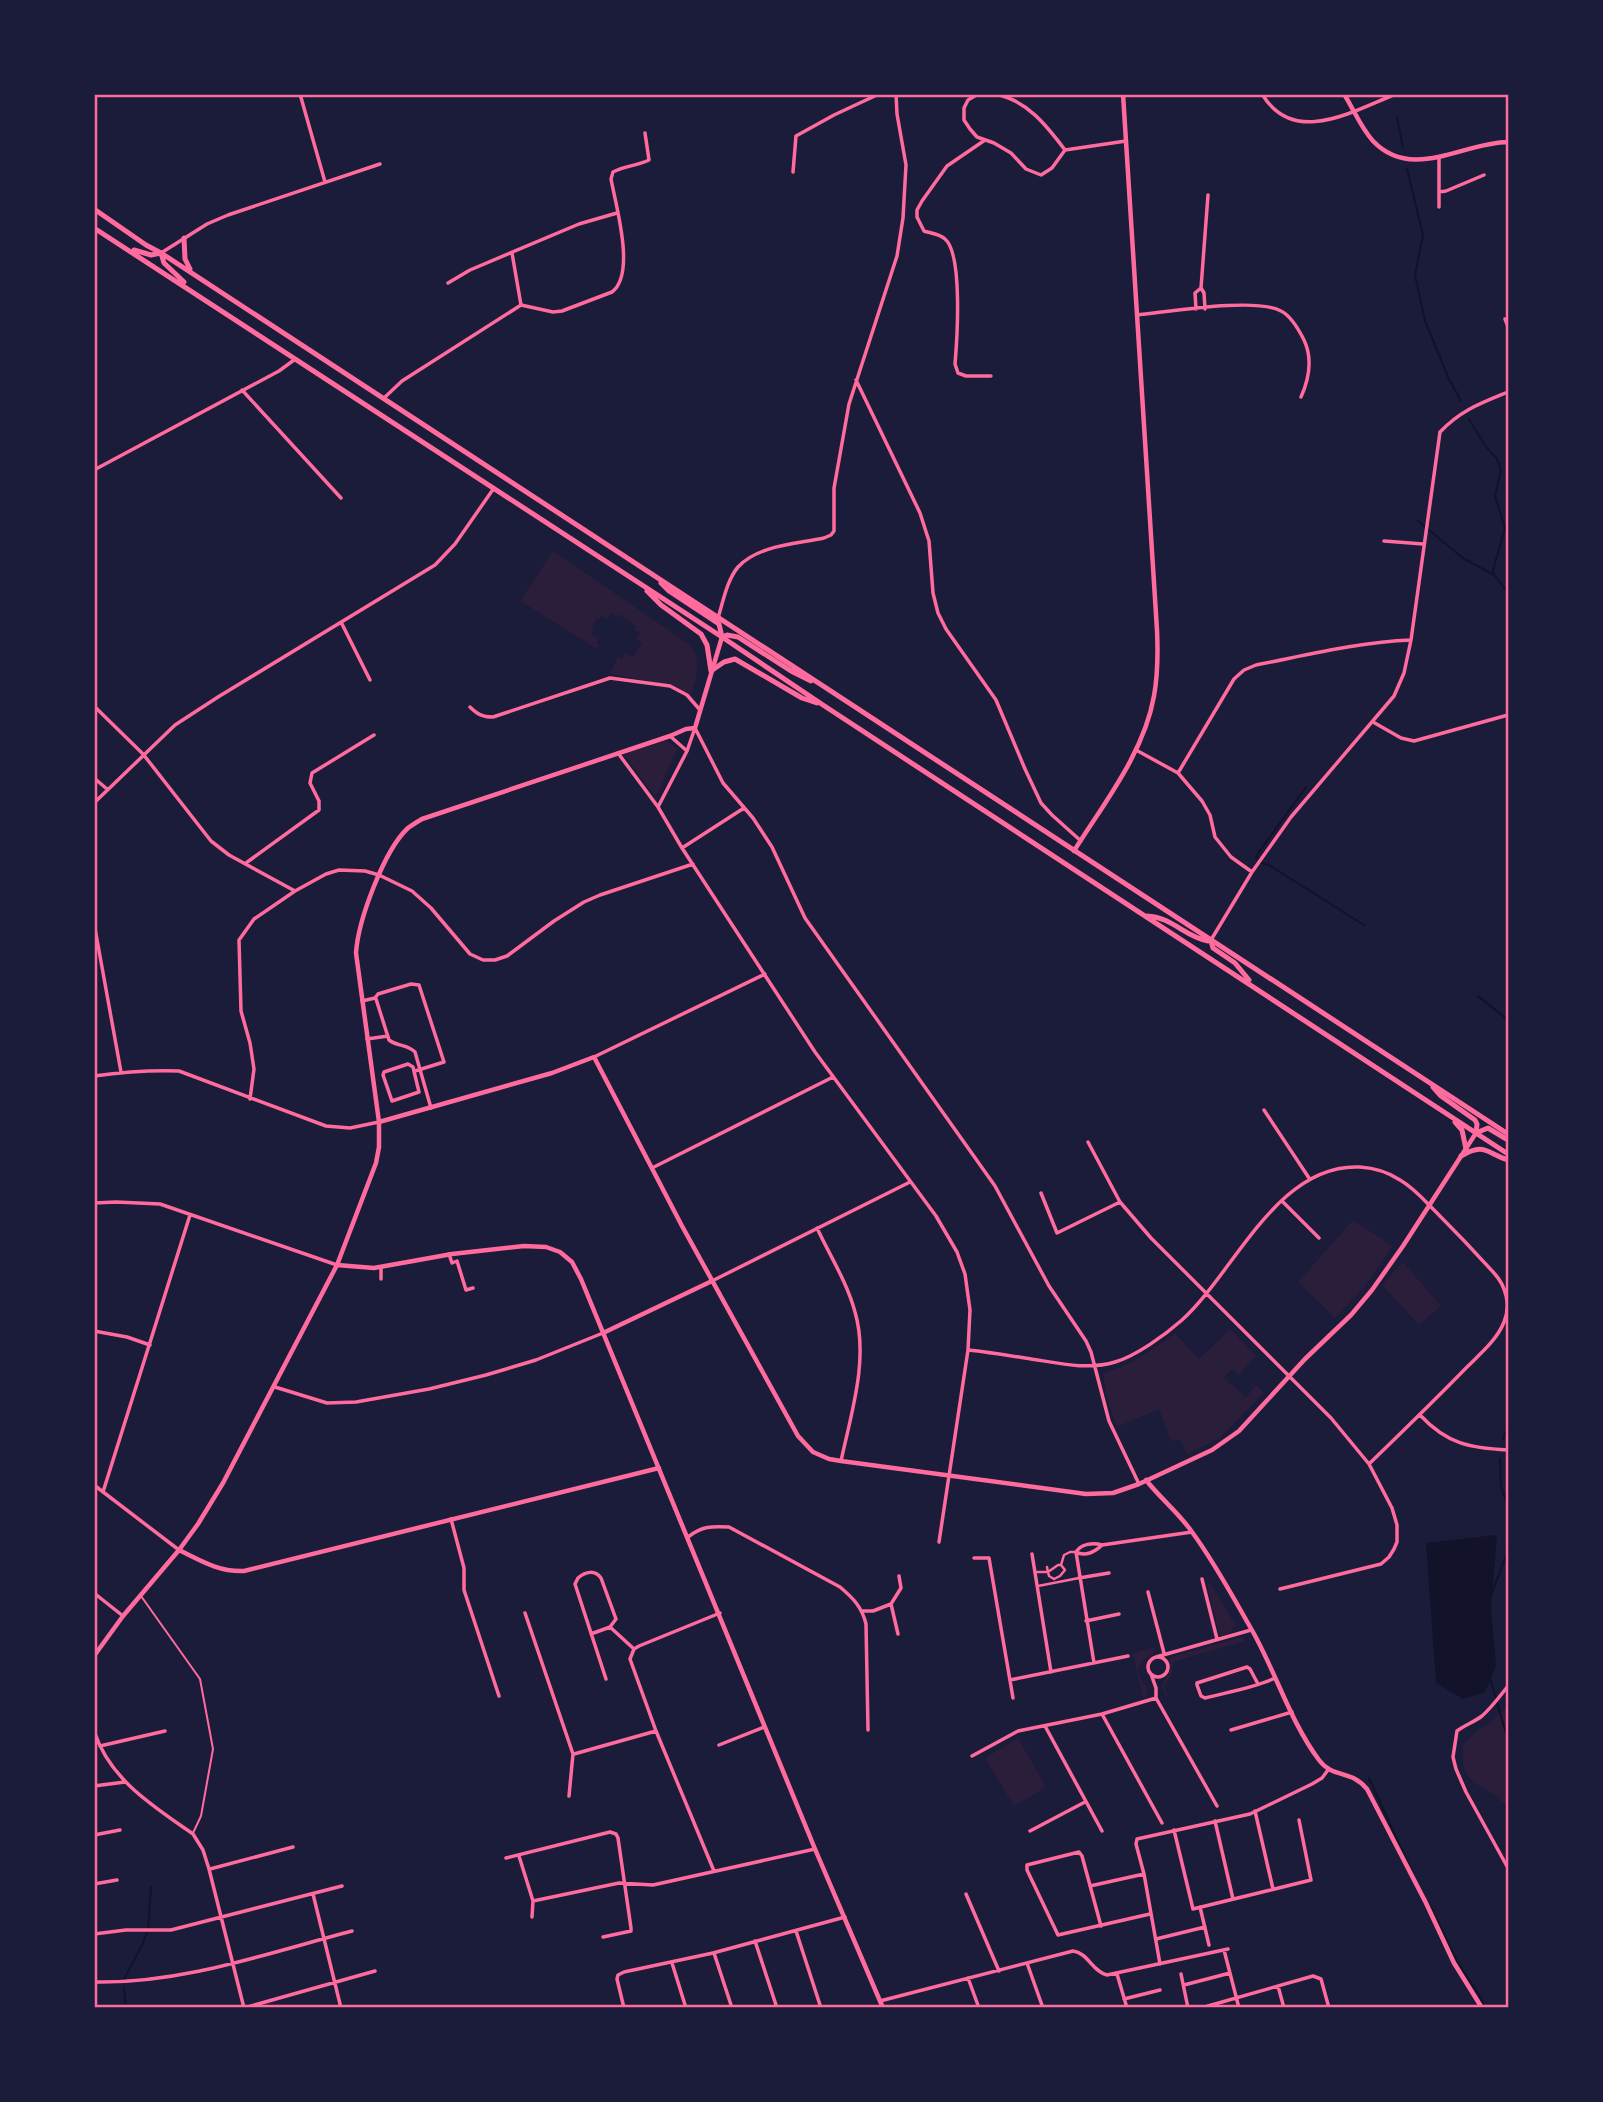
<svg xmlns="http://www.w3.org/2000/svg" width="1603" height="2102" font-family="Helvetica,sans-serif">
<rect width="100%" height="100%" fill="#1b1b3a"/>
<path fill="#2a1e3b" d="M 553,551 L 689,644 C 704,661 696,677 691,696 L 674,686 L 610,674 L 618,657 L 622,659 L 626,653 L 633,657 L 642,643 L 636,639 L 640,633 L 634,629 L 636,626 L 618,614 L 616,617 L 611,613 L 607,619 L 602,616 L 599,620 L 597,619 L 591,628 L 594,630 L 591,634 L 599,638 L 596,643 L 600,645 L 597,649 L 520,601 Z
M 665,740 L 677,748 L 658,793 L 654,795 L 625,756 L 627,750 Z
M 1353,1220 L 1393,1246 L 1365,1286 L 1335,1318 L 1298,1282 Z
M 1403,1262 L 1441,1306 L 1419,1325 L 1382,1285 Z
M 1230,1329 L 1256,1356 L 1239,1375 L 1232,1369 L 1224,1378 L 1246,1397 L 1256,1385 L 1264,1393 L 1220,1438 L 1187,1454 L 1180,1440 L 1171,1441 L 1159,1409 L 1117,1427 L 1108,1402 L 1103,1373 C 1130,1366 1152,1350 1175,1333 L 1199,1359 Z
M 1210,1582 L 1236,1626 L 1232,1627 L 1233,1632 L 1220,1636 L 1207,1584 Z
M 1242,1637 L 1245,1641 L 1173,1662 L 1172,1674 L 1164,1686 L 1168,1696 L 1166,1696 L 1162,1685 L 1171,1670 L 1169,1661 L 1171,1657 Z
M 1154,1647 L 1155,1652 C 1135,1666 1134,1669 1148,1690 L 1147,1697 L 1143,1698 L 1133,1653 Z
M 1508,1706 L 1508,1809 C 1498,1790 1467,1787 1464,1767 C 1462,1759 1463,1751 1463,1744 L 1478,1729 L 1487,1726 Z
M 1018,1738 L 1046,1787 L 1014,1806 L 985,1758 Z"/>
<path fill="#12122b" d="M 1497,1535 L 1491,1608 L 1496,1666 L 1485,1692 L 1463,1699 L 1436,1683 L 1426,1543 Z"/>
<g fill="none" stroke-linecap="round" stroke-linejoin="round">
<path stroke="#12122b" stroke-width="2" d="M 1397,117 L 1403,148
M 1407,169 L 1423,235 L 1415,275 L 1425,321 L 1449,379 L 1461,401
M 1469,419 L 1486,447 L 1497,459 L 1501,470 L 1495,496 L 1505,528 L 1493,570 L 1494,575
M 1418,521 L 1463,558 L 1494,575 L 1508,593
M 1306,787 L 1256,856 L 1260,862 L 1269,865 L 1364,925
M 1478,996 L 1508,1020
M 1503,1439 L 1508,1427
M 1500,1458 L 1501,1487 L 1507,1504 L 1508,1522
M 1492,1593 L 1506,1555 L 1508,1541
M 1490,1678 L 1504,1727 L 1508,1736
M 1369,1778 L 1414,1876
M 1428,1902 C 1439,1921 1446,1940 1456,1959 C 1465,1976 1478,1989 1485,2008
M 123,1981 L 142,1945 L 148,1930 L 151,1887
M 124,1988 L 126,2008"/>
<path stroke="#ff6b9d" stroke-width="2" d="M 141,1596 L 200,1679 L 213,1749 L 201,1816 L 193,1833"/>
<path stroke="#ff6b9d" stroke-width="2.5" d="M 1047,1567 L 1048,1572 L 1058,1565 L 1061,1565
M 1035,1572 L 1048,1572 L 1049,1576 L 1054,1579
M 1054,1579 L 1060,1576 L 1065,1570 L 1061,1565 L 1064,1555 L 1070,1552 L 1076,1552
M 1038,1586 L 1079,1578"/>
<path stroke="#ff6b9d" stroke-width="3.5" d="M 300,94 L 325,182
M 978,94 L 968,100 L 964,108 L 964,120 L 970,129 L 977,137 L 994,143 L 1011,153 L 1026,169 L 1041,175 L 1052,168 L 1065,150 L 1126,141
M 994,94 C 1026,99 1047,126 1065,150
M 1262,94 C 1294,147 1353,111 1396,94
M 985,140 L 947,166 L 922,201 L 917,210 L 917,217 L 924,231 C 930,233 940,234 945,239 C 963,254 957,341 955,364 L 958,373 L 966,376 L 991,376
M 1439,157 L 1439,207
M 793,172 L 796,136 L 834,115 L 879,94
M 1439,192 L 1446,191 L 1484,175
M 161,253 L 207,224 L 228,215 L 380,164
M 512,253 L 521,305
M 448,283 L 470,270 L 579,224 L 617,213
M 1196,309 L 1195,293 L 1201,288
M 1205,309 L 1204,293 L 1201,288 L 1208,195
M 1137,315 C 1168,312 1256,297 1281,311 C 1291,316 1299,330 1304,340 C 1313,359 1309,379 1301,397
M 1505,319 L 1508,327
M 856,380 L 920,513 L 929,541 L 933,593 L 938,613 L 946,629 L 996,700 L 1025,769 L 1041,803 L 1052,815 L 1081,841
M 242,390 L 341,498
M 384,398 L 402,381 L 521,305 L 553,312 L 562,311 L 612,292 C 636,274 616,206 611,179 L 613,172 C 624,166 637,166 649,160 L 645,133
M 94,470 L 279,371 L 294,360
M 1384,541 L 1423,544
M 718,618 C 723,602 727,580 738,567 C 758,545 797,544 824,538 L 831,535 L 834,531 L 834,488 L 849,404 L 897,256 L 903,218 L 906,165 L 897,114 L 896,94
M 341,622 L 370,680
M 94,706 L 143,754 L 211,841 L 229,855 L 295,891
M 470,707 C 477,714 482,717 493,717 L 610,678 L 670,686 L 687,695 L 700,710
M 1373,722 L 1401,738 L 1414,741 L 1508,715
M 695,728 L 723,783 L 753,818 L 772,847 L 805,918 L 995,1186 L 1049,1286 L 1086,1341 L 1091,1352 L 1109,1421 L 1139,1484
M 670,736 L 687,751
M 1136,750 L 1178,773 L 1202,801 L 1210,815 L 1215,837 L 1231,857 L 1252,872
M 618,753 L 658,807 L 682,848 L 815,1052 L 936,1216 L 957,1252 L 965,1274 L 970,1310 L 968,1350 L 939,1542
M 1178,773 L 1234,679 L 1244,670 L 1256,665 C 1307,655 1359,642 1411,640
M 94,778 L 107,789
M 94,803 L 175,725 L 218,697 L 435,565 L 455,544 L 494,488
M 658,807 L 687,751 L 695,728
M 682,848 L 744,808
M 246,863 L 319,810 L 319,801 L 310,783 L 312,773 L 374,735
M 94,923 L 121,1072
M 1211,940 L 1252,872 L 1291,817 L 1394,696 L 1404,673 L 1411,640 L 1440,432 C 1461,410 1481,403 1508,392
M 376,999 L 389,1040 C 398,1047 407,1044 415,1052 L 431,1108
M 362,1001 L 375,998 L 378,994 L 411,984 L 419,985 L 444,1062 L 415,1071
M 367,1039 L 388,1036
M 594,1057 L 765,974
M 408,1064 L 413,1067 L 419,1092 L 392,1101 L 383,1075 L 384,1072 Z
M 94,1076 C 123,1072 150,1070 179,1071 L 326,1126 L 350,1128 L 379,1122
M 250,1099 L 254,1069 L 250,1043 L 241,1011 L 239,940 L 254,919 L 295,891 L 326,874 L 339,870 L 365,871 L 379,875 L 412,891 L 431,908 L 470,954 L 483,960 L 495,960 L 507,956 L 554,921 L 584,902 L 600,895 L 693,864
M 1264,1110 L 1309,1178
M 1088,1142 L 1120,1202 L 1151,1238 L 1331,1418 L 1369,1464 L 1392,1508 L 1397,1525 L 1397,1542 L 1394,1549 L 1389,1557 L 1381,1564 L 1280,1589
M 652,1168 L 833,1077
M 1041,1193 L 1057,1233 L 1120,1202
M 1283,1202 L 1319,1238
M 94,1203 L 116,1202 L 160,1204 L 337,1265
M 817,1228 C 830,1256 847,1282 855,1312 C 869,1359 851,1414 841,1461
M 449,1254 L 452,1263 L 457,1261 L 466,1290 L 473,1288
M 381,1279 L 381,1267
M 712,1281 L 910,1182
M 94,1331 L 127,1337 L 150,1345
M 968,1350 C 987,1352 1006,1355 1025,1358 C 1054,1362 1086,1371 1115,1362 C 1136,1356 1165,1335 1182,1320 C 1235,1272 1277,1163 1360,1167 C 1375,1168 1388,1172 1400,1180 C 1414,1188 1424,1200 1436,1212 C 1456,1232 1475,1252 1494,1273 C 1506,1286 1511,1305 1504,1322 C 1497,1340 1480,1354 1467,1367 C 1435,1400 1402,1432 1369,1464
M 275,1387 L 327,1403 L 356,1402 L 429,1389 L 486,1375 L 536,1360 L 603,1333
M 1420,1415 C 1447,1444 1470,1448 1508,1450
M 94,1485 L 179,1550
M 103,1492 L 190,1215
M 451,1519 L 464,1568 L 464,1590 L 499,1696
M 688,1537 C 702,1526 712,1526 729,1527 L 840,1587 C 853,1598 862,1607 866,1624 L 868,1730
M 1076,1552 C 1081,1544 1093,1542 1102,1545 L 1192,1532
M 1076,1552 L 1094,1663
M 1076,1552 C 1085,1557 1095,1552 1102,1545
M 1032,1554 L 1051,1672
M 974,1558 L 989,1558 L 1013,1698
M 1079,1578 L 1109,1573
M 1202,1579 L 1217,1639
M 1148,1592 L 1164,1653
M 94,1593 L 123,1616
M 863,1611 L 873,1611 L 891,1604
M 525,1613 L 573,1754 L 569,1796
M 1086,1621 L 1119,1614
M 610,1627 L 634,1649
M 591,1634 L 610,1627 L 616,1619 L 601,1578 C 595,1570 586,1571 578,1578 L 575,1584 L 606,1679
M 898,1634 L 891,1604 L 901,1588 L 899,1576
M1148 1667a10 10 0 1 1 20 0a10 10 0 1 1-20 0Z
M 1156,1657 L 1251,1630
M 1151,1674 L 1156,1688 L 1156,1698 L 1217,1806
M 1010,1680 L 1128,1656
M 1258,1684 L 1250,1669 L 1247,1667 L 1197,1683 L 1197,1685 L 1201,1696 L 1205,1698 C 1228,1692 1254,1688 1275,1678
M 1508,1686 C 1500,1696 1492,1707 1482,1716 C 1474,1722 1465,1725 1457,1731 L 1453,1757 L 1456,1769 L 1466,1792 L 1508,1868
M 1102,1714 L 1162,1823
M 1045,1726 L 1102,1831
M 1231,1730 L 1292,1712
M 94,1731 C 110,1780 153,1806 193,1834 L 203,1850 L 209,1869 L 244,2008 L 375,1971
M 719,1745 L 764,1727
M 100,1746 L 165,1731
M 574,1754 L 656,1731
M 972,1756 L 1018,1731 L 1102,1714 L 1156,1698
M 94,1786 L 125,1782
M 1255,1811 L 1273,1889
M 1215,1821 L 1233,1899
M 1174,1830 L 1193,1909 L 1311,1880 L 1299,1820
M 1030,1831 L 1085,1802
M 94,1835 L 120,1830
M 519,1856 L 533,1901 L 532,1917
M 506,1858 L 610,1832 L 616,1834 L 618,1838 L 631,1928 L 631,1931 L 603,1937
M 210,1869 L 293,1847
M 714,1871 L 656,1731 L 630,1659 L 634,1649 L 639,1646 L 720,1613
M 94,1884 L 117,1880
M 1090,1886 L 1144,1874
M 313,1894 L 341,2008
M 966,1894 L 999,1971
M 533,1901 L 619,1883 L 653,1885 L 815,1849
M 1200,1907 L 1209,1945
M 1101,1926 L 1082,1856 L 1079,1852 L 1027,1865 L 1027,1870 L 1058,1935 L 1150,1914
M 796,1931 L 821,2008
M 94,1934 L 126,1930 L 171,1930 L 342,1886
M 1156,1939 L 1205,1927
M 755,1941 L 777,2008
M 1224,1950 L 1239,2008
M 714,1953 L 732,2008
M 672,1963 L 686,2008
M 1027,1963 L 1043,2008
M 1160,1964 L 1144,1874 L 1136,1844 L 1137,1839 L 1250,1814 L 1312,1784 L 1322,1778 L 1328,1770
M 1117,1974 L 1127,2008
M 1181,1974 L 1188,2008
M 968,1978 L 979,2008
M 94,1982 C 182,1984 268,1953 352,1931
M 1184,1985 L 1230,1973
M 1278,1986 L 1284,2008
M 1124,1999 L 1160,1990
M 880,2001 L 1073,1951 C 1088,1953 1092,1971 1107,1975 L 1228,1949
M 624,2008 L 617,1979 L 618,1975 L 624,1972 L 713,1953 L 845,1917
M 1201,2008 L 1313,1976 L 1321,1979 L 1329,2008"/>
<path stroke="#ff6b9d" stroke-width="4.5" d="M 1344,94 C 1354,110 1361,128 1373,141 C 1412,182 1464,142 1508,142
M 1074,851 C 1104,803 1144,753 1154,696 C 1158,674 1158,652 1157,630 L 1123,94
M 379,1122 L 552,1073 L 594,1057 L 682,1226 L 798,1436 L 813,1452 L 829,1459 L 841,1461 L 1086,1494 L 1113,1493 L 1139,1484 L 1212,1450 L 1239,1431 L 1305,1359 L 1351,1315 L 1372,1290 L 1403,1246 L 1476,1133
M 337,1265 L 374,1268 L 452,1254 L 524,1246 L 546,1247 L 560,1252 L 572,1262 L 581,1279 L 815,1849 L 883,2008
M 603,1333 L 712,1281
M 1146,1480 C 1160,1498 1179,1513 1192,1532 C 1215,1563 1234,1599 1253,1632 C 1276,1673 1291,1723 1319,1760 C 1333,1779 1351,1769 1367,1789 L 1426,1903 L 1454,1963 L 1482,2008
M 179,1550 C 201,1561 219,1572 244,1571 L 659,1468
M 94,1656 L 123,1616 L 179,1550 L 198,1524 L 223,1483 L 337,1265 L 376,1163 L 379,1147 L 379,1122 L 356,953 C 358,921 384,850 408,828 C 412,825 417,822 422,819 L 670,736 L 686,729 L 695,728 L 722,637"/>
<path stroke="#ff6b9d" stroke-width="5" d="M 94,209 L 146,245 L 161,253 L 1508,1134
M 94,228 L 722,637 L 823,705 L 1508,1154
M 184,238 L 185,259 L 190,269
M 134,250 L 151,255 L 161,253
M 161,253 L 164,263 L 184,282
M 661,583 L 669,591 L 719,624 L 722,637
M 647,591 L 661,605 L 701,634 L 707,645 L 711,671 L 724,662 L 735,659 L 802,698 L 817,703
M 722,637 L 727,635 L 738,637 L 791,671 L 811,681
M 1147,916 C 1172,917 1185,937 1208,941
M 1211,941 L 1213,948 L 1235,963 L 1249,980
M 1433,1087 L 1441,1096 L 1475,1120 L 1477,1124 L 1476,1133
M 1455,1122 L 1462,1130 L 1466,1149
M 1476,1133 L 1488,1128 L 1508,1140
M 1461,1156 C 1485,1142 1486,1153 1508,1160"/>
</g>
<rect width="1603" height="2102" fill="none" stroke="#1b1b3a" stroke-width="192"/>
<rect x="96" y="96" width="1411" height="1910" fill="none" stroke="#ff6b9d" stroke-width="2.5"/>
</svg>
